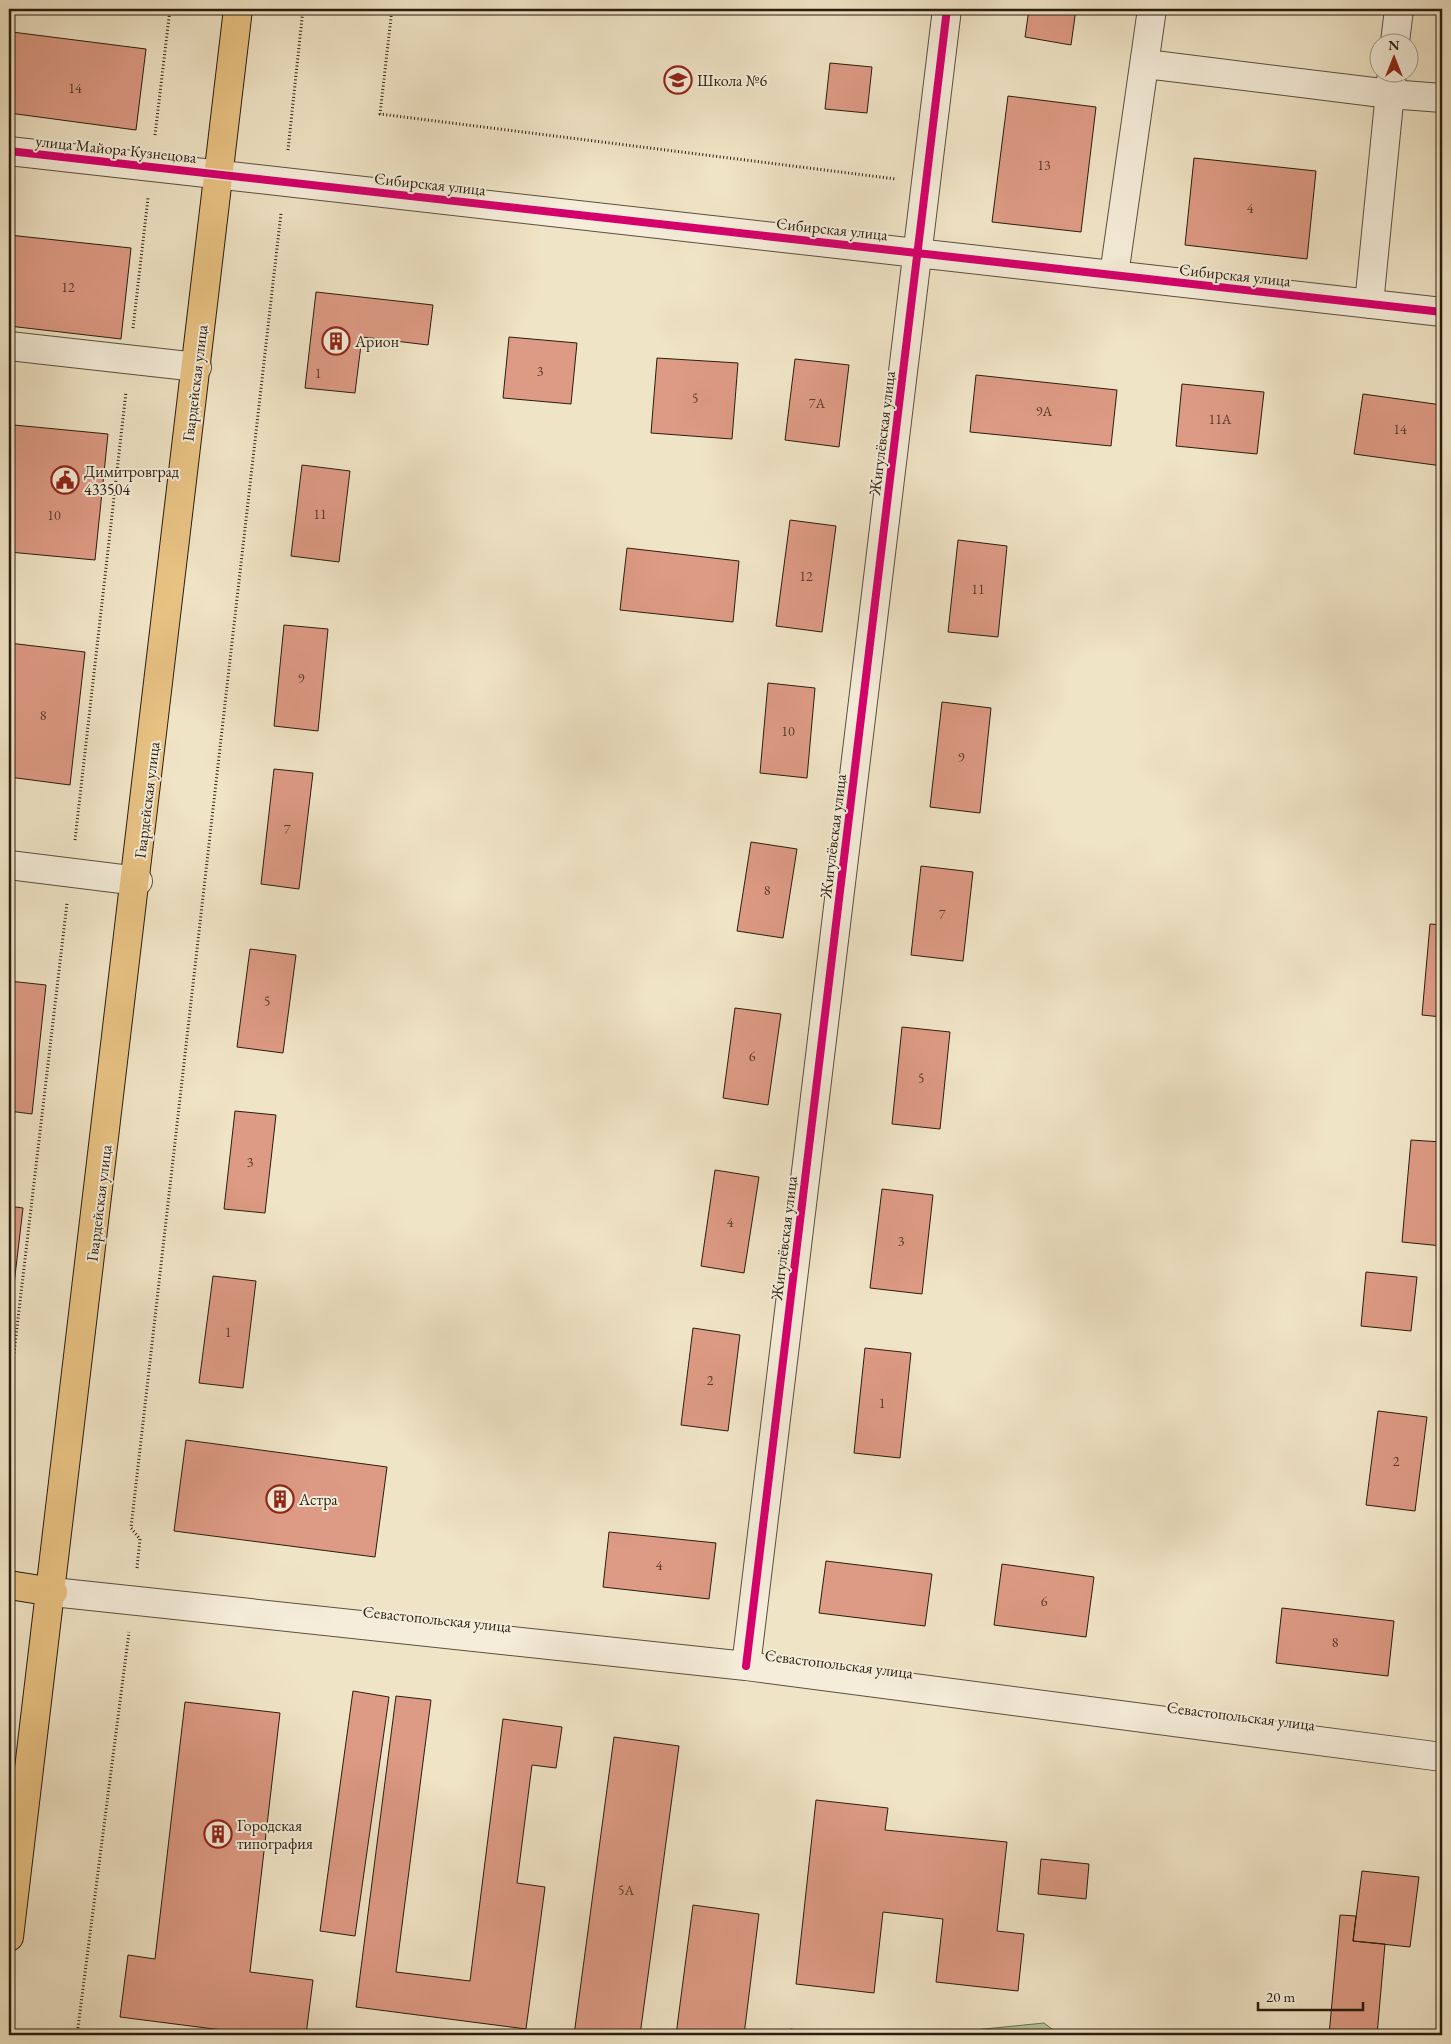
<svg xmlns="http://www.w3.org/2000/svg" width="1451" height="2044" font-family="'EB Garamond',serif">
<rect width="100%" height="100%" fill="#f0e4c6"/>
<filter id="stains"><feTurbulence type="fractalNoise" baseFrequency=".004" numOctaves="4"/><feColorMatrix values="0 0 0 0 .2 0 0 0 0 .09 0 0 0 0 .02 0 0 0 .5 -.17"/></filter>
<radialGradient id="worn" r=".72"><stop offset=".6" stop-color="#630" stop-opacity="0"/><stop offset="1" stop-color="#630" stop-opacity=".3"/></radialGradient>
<path fill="#b4c599" stroke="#6e7154" d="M 1044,2023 L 1060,2035 L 924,2035 Z"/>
<path fill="#dd9a84" stroke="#291d0f" d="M 1029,9 L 1076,9 L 1071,45 L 1025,37 Z
M 12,32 L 146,49 L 136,130 L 9,113 L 9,62 Z
M 830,63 L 872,67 L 867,113 L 825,109 Z
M 1008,96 L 1096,107 L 1081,232 L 992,222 Z
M 1194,158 L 1316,171 L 1307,259 L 1185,245 Z
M 9,235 L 131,248 L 121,339 L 9,326 Z
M 316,292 L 433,305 L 428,345 L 362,337 L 355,393 L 305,388 Z
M 509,337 L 577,343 L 571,404 L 503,398 Z
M 657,358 L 738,363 L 732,439 L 651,433 Z
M 795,359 L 849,365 L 839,447 L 785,440 Z
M 976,375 L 1117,390 L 1111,446 L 970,432 Z
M 1182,384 L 1264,392 L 1257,454 L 1176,446 Z
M 1363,394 L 1442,405 L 1442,466 L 1354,454 Z
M 14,425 L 108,434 L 95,560 L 9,552 L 9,478 Z
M 302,465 L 350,471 L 339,562 L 291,556 Z
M 790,520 L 836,526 L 822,632 L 776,626 Z
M 958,540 L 1007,546 L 998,637 L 948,632 Z
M 627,548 L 739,561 L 733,622 L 620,610 Z
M 284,625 L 328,629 L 318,731 L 274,726 Z
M 9,643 L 85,652 L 70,785 L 9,777 Z
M 768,683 L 815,688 L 807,778 L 760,773 Z
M 942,702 L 991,708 L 980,813 L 930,807 Z
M 274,769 L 313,773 L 299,889 L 261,884 Z
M 751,842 L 797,849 L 783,938 L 737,931 Z
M 921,866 L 973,872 L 963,961 L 911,955 Z
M 1430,924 L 1442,925 L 1442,1017 L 1422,1015 Z
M 250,949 L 296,955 L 283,1053 L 237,1047 Z
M 9,981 L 46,985 L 32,1114 L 9,1111 Z
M 735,1008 L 781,1014 L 768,1105 L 723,1098 Z
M 902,1027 L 950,1032 L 940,1129 L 892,1124 Z
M 235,1111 L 276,1115 L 265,1213 L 224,1209 Z
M 1411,1140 L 1442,1142 L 1442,1246 L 1402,1242 Z
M 715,1170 L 759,1177 L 744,1273 L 701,1266 Z
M 882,1189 L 933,1195 L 922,1294 L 870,1288 Z
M 9,1206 L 23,1208 L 9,1327 Z
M 1366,1272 L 1417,1277 L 1411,1331 L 1361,1326 Z
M 213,1276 L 256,1281 L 243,1388 L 199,1383 Z
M 693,1328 L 740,1335 L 728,1431 L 681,1425 Z
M 865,1348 L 911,1353 L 900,1458 L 854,1453 Z
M 1378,1411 L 1427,1417 L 1415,1511 L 1366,1505 Z
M 186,1440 L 387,1467 L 375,1557 L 174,1531 Z
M 609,1532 L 716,1543 L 709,1599 L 603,1587 Z
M 826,1561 L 932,1574 L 925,1626 L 819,1613 Z
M 1002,1564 L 1094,1577 L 1086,1637 L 994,1625 Z
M 1282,1608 L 1394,1621 L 1388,1676 L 1276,1663 Z
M 353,1691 L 389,1697 L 355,1936 L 320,1931 Z
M 396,1696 L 431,1700 L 396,1972 L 470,1981 L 503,1719 L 562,1727 L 556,1768 L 532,1765 L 517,1883 L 545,1887 L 526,2029 L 356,2007 Z
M 185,1702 L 280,1713 L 250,1972 L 313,1980 L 306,2035 L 261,2035 L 120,2017 L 128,1955 L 155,1959 Z
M 614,1737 L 679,1746 L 640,2035 L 574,2035 Z
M 816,1800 L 888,1808 L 885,1830 L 1007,1842 L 997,1931 L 1024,1934 L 1018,1991 L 936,1982 L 943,1919 L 883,1912 L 874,1993 L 796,1984 Z
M 1041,1859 L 1089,1864 L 1086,1899 L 1038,1894 Z
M 1362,1871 L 1419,1877 L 1410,1947 L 1353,1941 Z
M 693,1905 L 759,1914 L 744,2035 L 676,2035 Z
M 1340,1915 L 1356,1916 L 1353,1941 L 1385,1944 L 1377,2035 L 1329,2035 Z
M 790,2029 L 813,2032 L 812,2035 L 789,2035 Z"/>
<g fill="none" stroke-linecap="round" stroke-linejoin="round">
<g stroke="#5b4f3d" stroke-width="30">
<path id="minor" d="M 1395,42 L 1399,9
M 1146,64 L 1390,94 L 1442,98
M 9,151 L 1442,312
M 1114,275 L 1152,9
M 1369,304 L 1392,72
M 9,346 L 197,367
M 9,865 L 138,881
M 53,1592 L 746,1666 L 1442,1757
M 746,1666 L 947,9"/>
</g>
<g stroke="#291d0f" stroke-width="30">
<path id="major" d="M 9,1585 L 53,1592
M 9,1937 C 90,1295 164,652 238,9"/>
</g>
<path stroke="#291d0f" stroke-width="3" stroke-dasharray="1 2.5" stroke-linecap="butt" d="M 392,9 L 380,114 L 896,179
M 155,135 L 170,9
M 288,150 L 303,9
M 133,328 L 148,198
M 75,840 L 126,392
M 9,1395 L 67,903
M 137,1568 L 140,1539 L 131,1528 L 281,213
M 77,2035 L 129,1632"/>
<use href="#minor" stroke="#f5edda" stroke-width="28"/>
<use href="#major" stroke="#e8c283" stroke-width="28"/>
<g stroke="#f5edda" stroke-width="11">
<path id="cycleway" d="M 9,151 L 1442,312
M 746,1666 L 947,9"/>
</g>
<use href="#cycleway" stroke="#d6006c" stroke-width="8"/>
</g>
<defs>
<g id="school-ring" transform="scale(1.4375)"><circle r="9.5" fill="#f5edda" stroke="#8f2418" stroke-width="1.5"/><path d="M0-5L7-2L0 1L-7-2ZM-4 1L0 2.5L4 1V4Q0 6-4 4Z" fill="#8f2418"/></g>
<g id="building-ring" transform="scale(1.4375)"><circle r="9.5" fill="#f5edda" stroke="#8f2418" stroke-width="1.5"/><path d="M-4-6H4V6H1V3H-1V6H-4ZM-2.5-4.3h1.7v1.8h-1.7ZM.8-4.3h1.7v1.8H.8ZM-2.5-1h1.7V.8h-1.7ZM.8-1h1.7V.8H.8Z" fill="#8f2418"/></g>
<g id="civic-ring" transform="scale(1.4375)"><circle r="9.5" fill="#f5edda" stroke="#8f2418" stroke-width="1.5"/><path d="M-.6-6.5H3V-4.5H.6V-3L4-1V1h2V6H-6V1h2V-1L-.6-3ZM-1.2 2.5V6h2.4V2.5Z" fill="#8f2418"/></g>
</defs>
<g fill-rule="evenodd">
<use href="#school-ring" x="678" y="80"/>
<use href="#building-ring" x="336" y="341"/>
<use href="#civic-ring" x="65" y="480"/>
<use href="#building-ring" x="280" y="1499"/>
<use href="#building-ring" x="218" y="1834"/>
</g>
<g text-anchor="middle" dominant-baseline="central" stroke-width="4" stroke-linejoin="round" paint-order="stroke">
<g font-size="14" fill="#563c2c">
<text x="75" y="88">14</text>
<text x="1044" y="165">13</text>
<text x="1250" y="208">4</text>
<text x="68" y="287">12</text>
<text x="540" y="371">3</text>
<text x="318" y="373">1</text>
<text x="695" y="398">5</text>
<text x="817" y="403">7А</text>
<text x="1044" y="411">9А</text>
<text x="1220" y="419">11А</text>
<text x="1400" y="429">14</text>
<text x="320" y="514">11</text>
<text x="54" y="515">10</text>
<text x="806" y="576">12</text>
<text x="978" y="589">11</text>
<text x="301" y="678">9</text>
<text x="43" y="715">8</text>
<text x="788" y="731">10</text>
<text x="961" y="757">9</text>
<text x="287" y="829">7</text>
<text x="767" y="890">8</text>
<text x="942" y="914">7</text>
<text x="267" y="1001">5</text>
<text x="752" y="1056">6</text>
<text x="921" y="1078">5</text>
<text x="250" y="1162">3</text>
<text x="730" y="1222">4</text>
<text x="901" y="1241">3</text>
<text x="228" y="1332">1</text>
<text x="710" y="1380">2</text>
<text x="882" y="1403">1</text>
<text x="1396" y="1461">2</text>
<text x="659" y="1565">4</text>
<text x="1044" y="1601">6</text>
<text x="1335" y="1642">8</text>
<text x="626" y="1890">5А</text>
</g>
<g font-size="16" fill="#291d0f" stroke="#f5edda" text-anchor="start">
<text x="697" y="80">Школа №6</text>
<text x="355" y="341">Арион</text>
<text x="84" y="471">Димитровград<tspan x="84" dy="18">433504</tspan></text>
<text x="299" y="1499">Астра</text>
<text x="237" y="1825">Городская<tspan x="237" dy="18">типография</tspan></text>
</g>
<g font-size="16" fill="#291d0f" stroke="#f5edda">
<text transform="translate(116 149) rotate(6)">улица Майора Кузнецова</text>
<text transform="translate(430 184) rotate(6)">Сибирская улица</text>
<text transform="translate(832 229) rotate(6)">Сибирская улица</text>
<text transform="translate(1235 275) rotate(6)">Сибирская улица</text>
<text transform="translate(195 383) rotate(-83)">Гвардейская улица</text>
<text transform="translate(882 433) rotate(-83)">Жигулёвская улица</text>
<text transform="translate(147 800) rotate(-83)">Гвардейская улица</text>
<text transform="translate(833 836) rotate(-83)">Жигулёвская улица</text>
<text transform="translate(99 1203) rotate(-83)">Гвардейская улица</text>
<text transform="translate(784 1238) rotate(-83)">Жигулёвская улица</text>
<text transform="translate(437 1619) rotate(6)">Севастопольская улица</text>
<text transform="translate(839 1664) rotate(7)">Севастопольская улица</text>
<text transform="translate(1241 1716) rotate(7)">Севастопольская улица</text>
</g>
</g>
<rect width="1451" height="2044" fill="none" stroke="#f0e4c6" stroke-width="30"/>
<rect x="10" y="10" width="1431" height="2024" fill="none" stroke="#291d0f" stroke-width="2.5"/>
<rect x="15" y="15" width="1421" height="2014" fill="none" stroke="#291d0f"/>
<g transform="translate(1394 58)"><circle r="24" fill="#f5edda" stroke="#a39a89"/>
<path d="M0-4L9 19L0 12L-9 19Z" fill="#8f2418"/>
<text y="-8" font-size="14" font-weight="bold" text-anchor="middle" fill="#291d0f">N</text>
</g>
<path d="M1258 2002v8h105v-8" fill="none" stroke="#291d0f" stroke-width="2.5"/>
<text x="1266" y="2002" font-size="15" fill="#291d0f" stroke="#f5edda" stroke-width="4" paint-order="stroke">20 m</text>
<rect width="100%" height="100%" filter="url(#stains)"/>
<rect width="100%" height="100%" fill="url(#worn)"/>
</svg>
